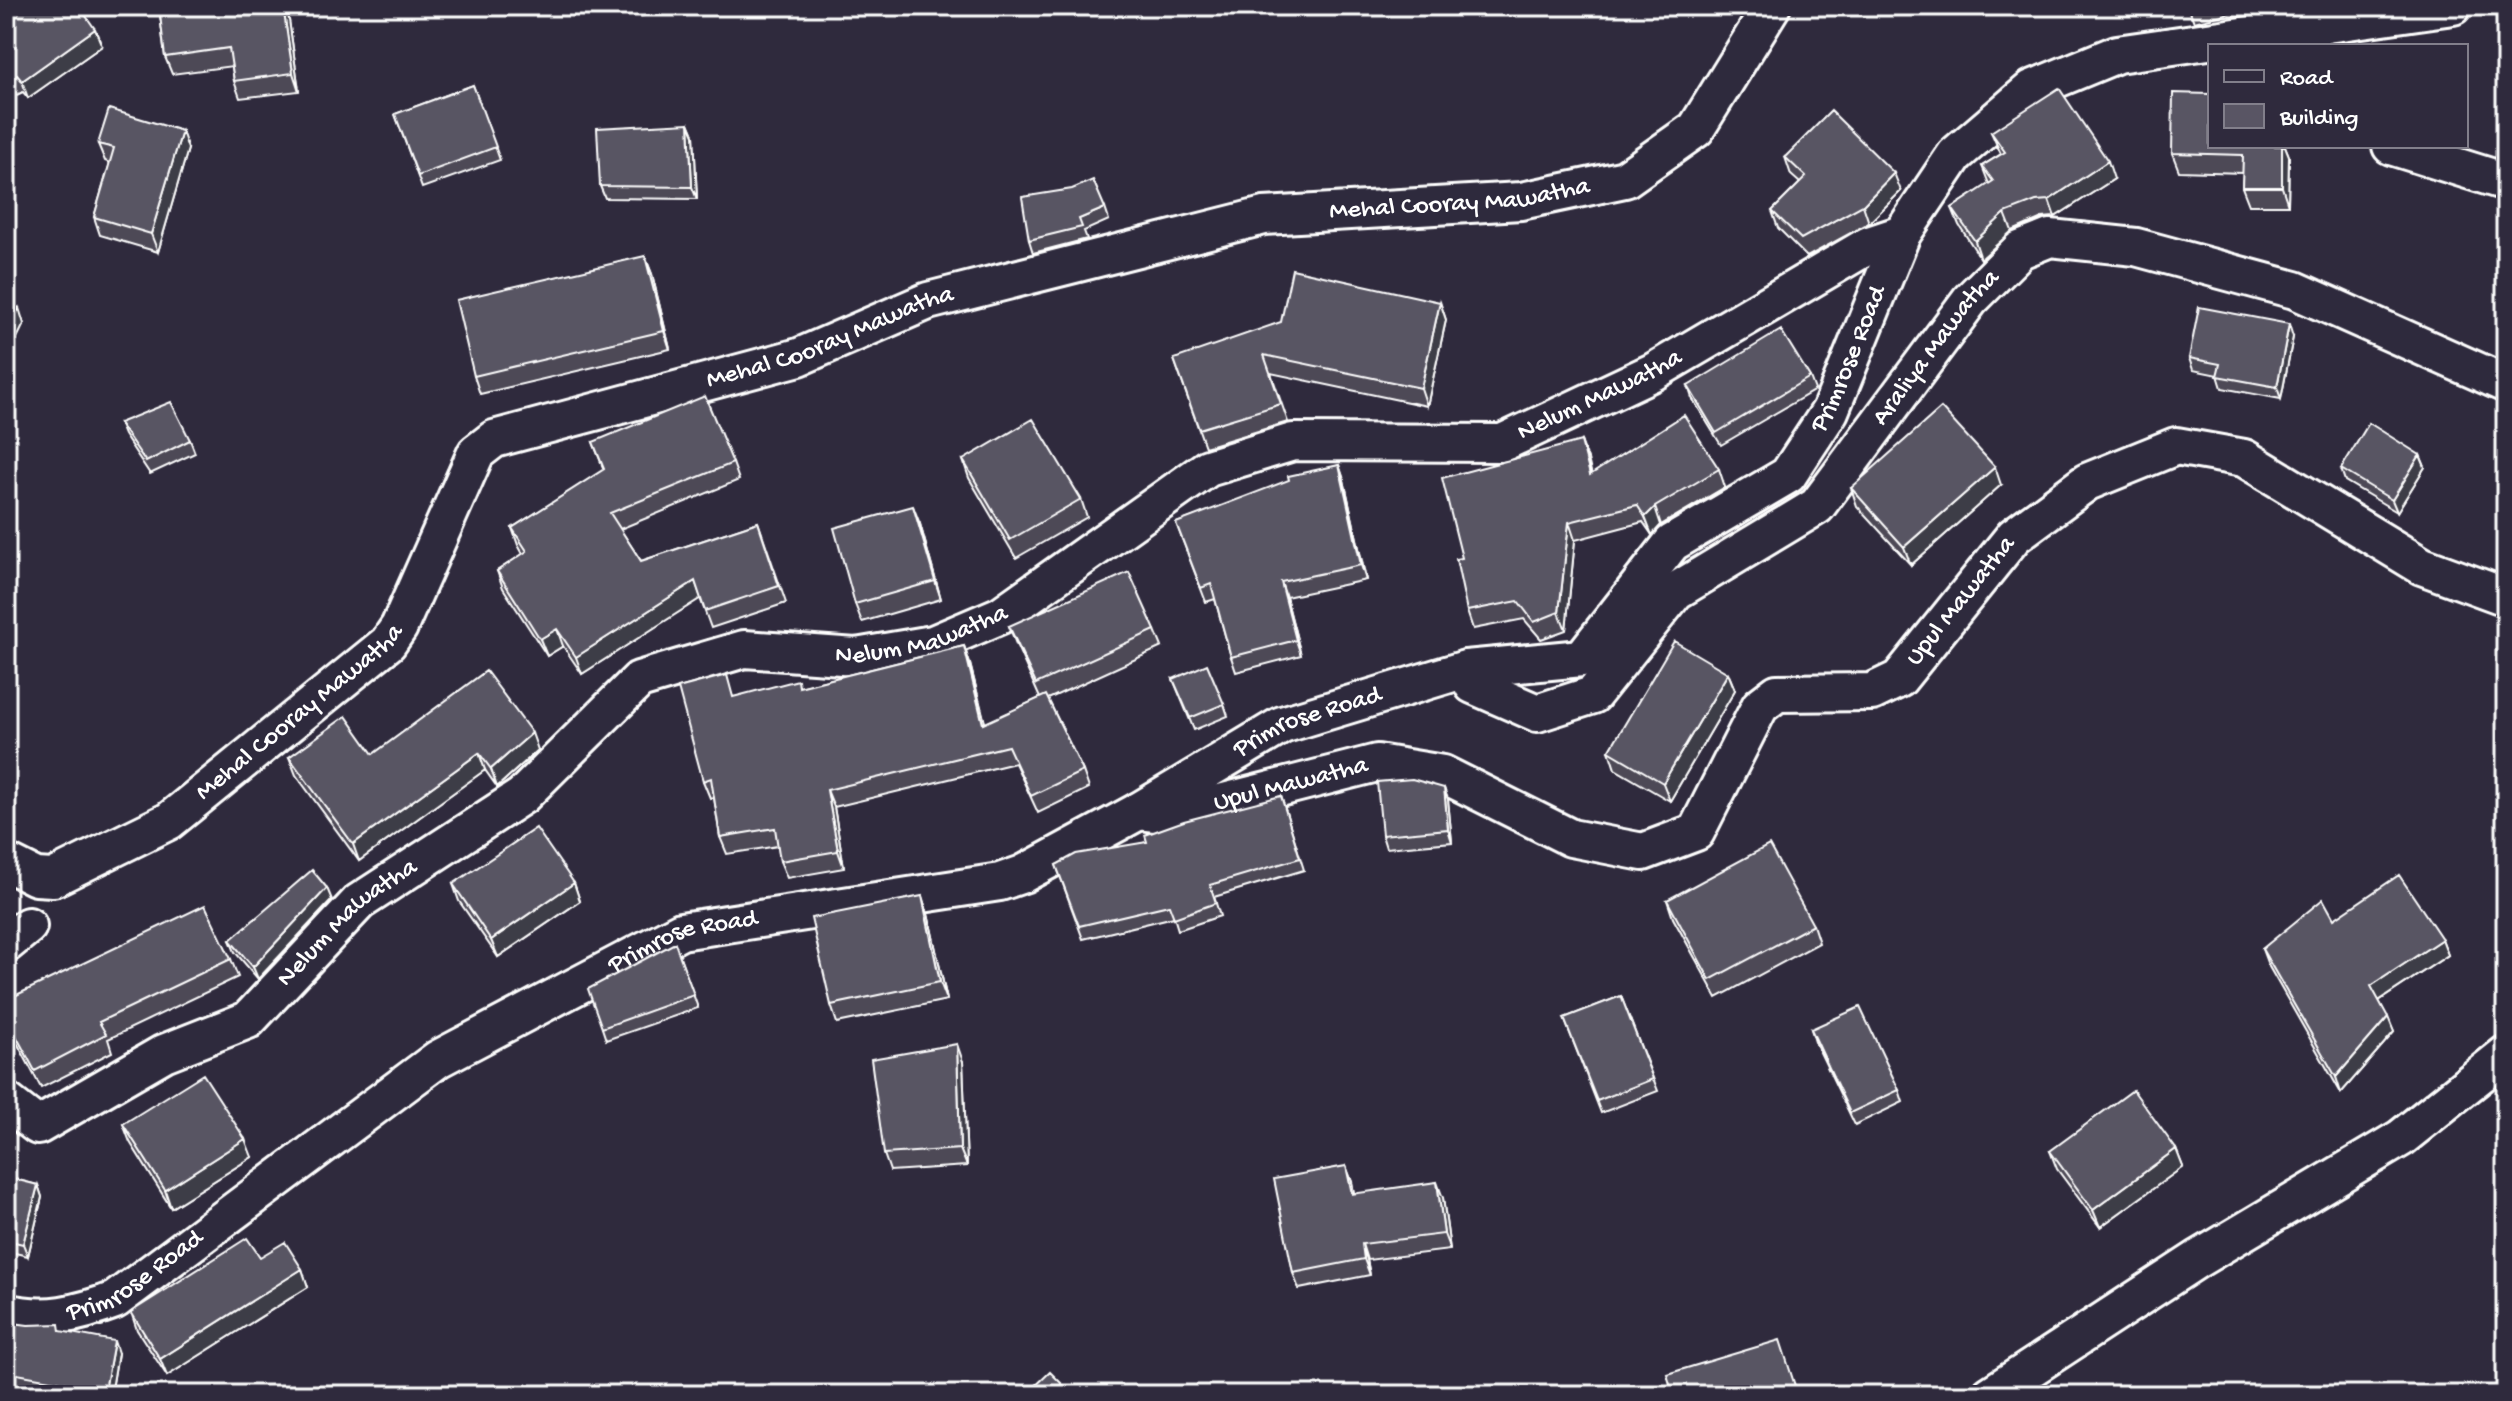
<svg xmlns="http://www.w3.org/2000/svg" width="2512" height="1401" font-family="'Gochi Hand',sans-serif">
<rect width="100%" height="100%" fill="#2f2a3d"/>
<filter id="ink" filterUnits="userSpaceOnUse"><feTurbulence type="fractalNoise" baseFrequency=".0125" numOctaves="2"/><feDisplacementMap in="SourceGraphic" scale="16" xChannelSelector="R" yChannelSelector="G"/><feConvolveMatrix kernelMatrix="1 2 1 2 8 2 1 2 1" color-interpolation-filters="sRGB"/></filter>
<g filter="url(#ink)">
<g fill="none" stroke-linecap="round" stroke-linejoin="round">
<g stroke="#fff" stroke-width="42">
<g id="minor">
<path d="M 2391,146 L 2506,182"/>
<path id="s1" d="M 1466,669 L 1473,685 L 1537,713 L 1593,695 L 1676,591 L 1817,506 L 1970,300 L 2020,250 L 2050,238 L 2136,247 L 2295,290 L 2506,384"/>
<path id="s2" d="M 1139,811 L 1173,815 L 1377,763 L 1443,774 L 1571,838 L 1643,852 L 1696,832 L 1760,706 L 1777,693 L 1872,692 L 1899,679 L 2014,536 L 2087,482 L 2176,446 L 2244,458 L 2422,566 L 2506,597"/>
<path id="s3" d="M 6,862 L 36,877 L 53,878 L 169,821 L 388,643 L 399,627 L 476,453 L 494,439 L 799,357 L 928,301 L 1264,216 L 1521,201 L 1625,179 L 1696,129 L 1772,6"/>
<path d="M 6,944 L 28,926"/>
<path id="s4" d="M 6,1101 L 38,1126 L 164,1053 L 248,1020 L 359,902 L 522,796 L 639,680 L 744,649 L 856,657 L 933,644 L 1001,615 L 1208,468 L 1293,442 L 1502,443 L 1653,372 L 1869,245 L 1902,234"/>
<path id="s5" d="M 6,1312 C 45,1322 78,1314 115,1300 L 438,1059 L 681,931 L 1000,882 L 1023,874 L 1139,811 L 1282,725 L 1466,669 L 1582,658 L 1672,543 L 1788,475 L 1830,411 L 1902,234 L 1955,155 L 2032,89 L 2117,54 L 2453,6"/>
<path d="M 1990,1395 L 2198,1259 L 2401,1138 L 2506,1054"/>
</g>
</g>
<use href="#minor" stroke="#2f2a3d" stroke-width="36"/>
</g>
<path fill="#4d4956" stroke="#fff" stroke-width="2" d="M 6,6 L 102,46 L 28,98 L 23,92 L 6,100 Z
M 159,6 L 287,6 L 299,91 L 240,98 L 234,81 L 232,66 L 172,74 L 165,57 Z
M 639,6 L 670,6 L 642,16 Z
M 2188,6 L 2237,6 L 2238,11 L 2194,22 Z
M 473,85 L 500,160 L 422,188 L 395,114 Z
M 689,123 L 694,135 L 697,199 L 605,198 L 600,186 Z
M 1991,132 L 2114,179 L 2055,217 L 2042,218 L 2012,231 L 1981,259 L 1959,225 L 1952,208 L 1989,184 L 1982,166 L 2001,154 Z
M 98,144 L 188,149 L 158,252 L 100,235 L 94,217 L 110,163 L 105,161 Z
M 2210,146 L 2285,146 L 2289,156 L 2288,205 L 2249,205 L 2242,187 L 2243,173 L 2179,171 L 2172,153 Z
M 1785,157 L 1901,191 L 1869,223 L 1807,257 L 1778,228 L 1772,211 L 1800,183 L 1791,175 Z
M 1105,208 L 1109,220 L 1084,231 L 1087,239 L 1033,253 L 1029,240 Z
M 645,256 L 652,274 L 670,349 L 480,394 L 474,376 Z
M 1440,302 L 1446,320 L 1427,406 L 1271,373 L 1288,422 L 1205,447 L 1174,359 Z
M 2293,337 L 2281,399 L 2222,388 L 2218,375 L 2193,370 L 2189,358 Z
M 1810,377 L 1815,390 L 1721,445 L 1692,398 L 1688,386 Z
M 119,423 L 190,440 L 195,453 L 150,474 L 124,435 Z
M 1581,441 L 1591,474 L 1719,469 L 1725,487 L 1661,525 L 1652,535 L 1643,522 L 1575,540 L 1566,630 L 1541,639 L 1524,619 L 1473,629 L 1467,611 L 1462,558 Z
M 593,442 L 733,463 L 739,480 L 620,529 L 641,561 L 758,522 L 786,603 L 711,628 L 700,598 L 582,674 L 563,646 L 547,656 L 503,588 L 497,571 L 523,554 L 518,545 L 512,528 L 604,470 Z
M 2420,455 L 2425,467 L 2397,512 L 2345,481 L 2341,469 Z
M 963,460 L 1081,499 L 1087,517 L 1016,558 L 969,478 Z
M 1339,465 L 1344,480 L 1366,580 L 1286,597 L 1301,655 L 1236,672 L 1231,657 L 1215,599 L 1206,602 L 1176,523 Z
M 2001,485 L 1911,565 L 1857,506 L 1851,488 Z
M 920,524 L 941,599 L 862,622 L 855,604 Z
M 1009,626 L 1155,630 L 1162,647 L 1048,699 L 1083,771 L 1089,788 L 1038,813 L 1015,763 L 834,807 L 844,868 L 787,878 L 780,861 L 778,846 L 727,854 L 720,837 L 714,797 L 710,798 L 703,781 L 735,697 L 800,687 L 964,646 L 970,664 L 985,724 L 1040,698 L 1016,644 Z
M 1728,673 L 1735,690 L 1670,801 L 1615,769 L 1609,751 Z
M 1173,679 L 1224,704 L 1228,716 L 1194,730 Z
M 538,750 L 497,787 L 485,770 L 359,861 L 296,775 L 289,757 L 373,754 Z
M 1444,788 L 1448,800 L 1452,842 L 1386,848 L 1382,835 Z
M 1281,796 L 1304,870 L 1214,897 L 1220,916 L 1178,930 L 1174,917 L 1083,939 L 1056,865 L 1147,842 Z
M 574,883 L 580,901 L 498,957 L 459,901 L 453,884 Z
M 332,900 L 258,979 L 235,952 L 230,940 Z
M 1667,900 L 1813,925 L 1819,943 L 1717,998 L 1673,918 Z
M 928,914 L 947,1000 L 837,1023 L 831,1005 Z
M 2334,919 L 2442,939 L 2448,955 L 2379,1001 L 2394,1032 L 2341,1093 L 2268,965 L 2262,949 Z
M 675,943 L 698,1008 L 606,1040 L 602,1028 Z
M 231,959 L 238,977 L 108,1039 L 112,1052 L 41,1088 L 6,1022 L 6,1000 Z
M 1621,996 L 1658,1091 L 1601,1113 L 1564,1018 Z
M 1811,1029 L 1899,1090 L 1903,1102 L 1855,1125 L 1815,1042 Z
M 963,1062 L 967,1166 L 890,1171 L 884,1154 Z
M 123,1124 L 252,1157 L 171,1208 L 130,1142 Z
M 2176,1149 L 2183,1167 L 2100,1227 L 2057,1169 L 2050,1151 Z
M 1346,1166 L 1352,1182 L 1354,1194 L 1443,1198 L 1450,1250 L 1367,1260 L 1370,1275 L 1299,1289 L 1293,1273 Z
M 6,1177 L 38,1185 L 42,1197 L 28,1256 L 6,1251 Z
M 260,1257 L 302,1269 L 308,1287 L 167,1376 L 137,1330 L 131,1312 Z
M 6,1322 L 62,1332 L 118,1353 L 111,1395 L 69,1395 L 6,1384 Z"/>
<path fill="#3e3c46" stroke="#fff" stroke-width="2" d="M 283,6 L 287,6 L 299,91 L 293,73 Z
M 95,29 L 102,46 L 28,98 L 22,81 Z
M 689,123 L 694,135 L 697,199 L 692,187 Z
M 182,131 L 188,149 L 158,252 L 151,234 Z
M 2282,146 L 2285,146 L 2289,156 L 2288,205 L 2282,187 Z
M 2108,161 L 2114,179 L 2055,217 L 2049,200 Z
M 1894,173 L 1901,191 L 1869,223 L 1863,205 Z
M 2005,213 L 2012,231 L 1981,259 L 1975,241 Z
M 645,256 L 652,274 L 670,349 L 664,331 Z
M 1440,302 L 1446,320 L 1427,406 L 1421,388 Z
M 19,308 L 24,324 L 6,361 L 6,334 Z
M 2289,324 L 2293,337 L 2281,399 L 2277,387 Z
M 1581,441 L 1588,459 L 1596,492 L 1590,475 Z
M 2420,455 L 2425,467 L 2397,512 L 2392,500 Z
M 1339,465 L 1344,480 L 1366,580 L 1361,565 Z
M 1995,467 L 2001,485 L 1911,565 L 1904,547 Z
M 913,506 L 920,524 L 941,599 L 935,581 Z
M 1655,507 L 1661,525 L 1652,535 L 1645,517 Z
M 1569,522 L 1575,540 L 1566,630 L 1559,612 Z
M 695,581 L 701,598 L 582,674 L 576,657 Z
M 1281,582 L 1286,597 L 1301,655 L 1296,640 Z
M 557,629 L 563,646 L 547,656 L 540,639 Z
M 964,646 L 970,664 L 990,742 L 983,724 Z
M 1728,673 L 1735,690 L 1670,801 L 1663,783 Z
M 532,733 L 538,750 L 497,787 L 491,769 Z
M 479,753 L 485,770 L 359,861 L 353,844 Z
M 1444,788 L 1448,800 L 1452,842 L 1448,829 Z
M 827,790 L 834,807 L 844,868 L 838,851 Z
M 574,883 L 580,901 L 498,957 L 491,940 Z
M 327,888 L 332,900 L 258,979 L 253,967 Z
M 922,896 L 928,914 L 947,1000 L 940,982 Z
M 2442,939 L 2448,955 L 2377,1002 L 2371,986 Z
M 2388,1017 L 2394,1032 L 2341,1093 L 2336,1077 Z
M 957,1044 L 963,1062 L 967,1166 L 960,1149 Z
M 245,1139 L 252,1157 L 171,1208 L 165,1190 Z
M 2176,1149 L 2183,1167 L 2100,1227 L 2093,1210 Z
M 1346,1166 L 1352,1182 L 1357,1210 L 1352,1194 Z
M 1437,1182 L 1443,1198 L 1450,1250 L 1444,1234 Z
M 38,1185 L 42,1197 L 28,1256 L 23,1244 Z
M 1362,1244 L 1367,1260 L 1370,1275 L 1364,1259 Z
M 302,1269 L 308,1287 L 167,1376 L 160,1359 Z
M 114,1341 L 118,1353 L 111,1395 L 107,1395 L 105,1390 Z"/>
<path fill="#595564" stroke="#fff" stroke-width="2" d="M 6,6 L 79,6 L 95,29 L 22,81 L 17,75 L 6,80 Z
M 159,6 L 283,6 L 293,73 L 234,81 L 229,48 L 165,57 Z
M 473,85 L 496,147 L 418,176 L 395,114 Z
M 2059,88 L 2108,161 L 2049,200 L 2036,201 L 2005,213 L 1975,241 L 1952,208 L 1993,181 L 1982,166 L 2005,152 L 1991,132 Z
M 2173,93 L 2210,94 L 2210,146 L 2282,146 L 2282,187 L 2242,187 L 2243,155 L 2172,153 Z
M 109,109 L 182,131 L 151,234 L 94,217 L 114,148 L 98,144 Z
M 1831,111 L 1894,173 L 1863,205 L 1801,239 L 1772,211 L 1806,177 L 1785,157 Z
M 689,123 L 692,187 L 600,186 L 597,128 Z
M 1093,180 L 1105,208 L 1079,219 L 1082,227 L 1029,240 L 1022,197 L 1072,189 Z
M 645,256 L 664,331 L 474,376 L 456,300 Z
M 1292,269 L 1440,302 L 1421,388 L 1264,355 L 1281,404 L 1199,429 L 1174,359 L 1281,322 Z
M 6,302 L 19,308 L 6,334 Z
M 2199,307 L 2289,324 L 2277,387 L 2217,376 L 2220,364 L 2189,358 Z
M 1781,330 L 1810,377 L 1716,433 L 1688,386 Z
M 705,396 L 733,463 L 610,513 L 641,561 L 758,522 L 779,586 L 705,611 L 695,581 L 576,657 L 557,629 L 540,639 L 497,571 L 527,551 L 512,528 L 604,469 L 593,442 Z
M 171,402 L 190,440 L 146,462 L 119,423 Z
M 1941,408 L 1995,467 L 1904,547 L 1851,488 Z
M 1684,415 L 1719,469 L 1655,507 L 1645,517 L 1637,505 L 1569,522 L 1559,612 L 1534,622 L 1518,601 L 1467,611 L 1456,559 L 1462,558 L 1442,478 L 1581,441 L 1590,475 Z
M 1033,419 L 1081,499 L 1010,540 L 963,460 Z
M 2369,423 L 2420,455 L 2392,500 L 2341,469 Z
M 1339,465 L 1361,565 L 1281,582 L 1296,640 L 1231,657 L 1211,584 L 1201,588 L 1176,523 L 1289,480 L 1288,476 Z
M 913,506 L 935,581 L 855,604 L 834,528 Z
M 1129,572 L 1155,630 L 1036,684 L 1009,626 Z
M 1674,641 L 1728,673 L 1663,783 L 1609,751 Z
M 964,646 L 983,724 L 1046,695 L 1083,771 L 1031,796 L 1008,746 L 827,790 L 838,851 L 780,861 L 775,828 L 720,837 L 711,778 L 703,781 L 678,688 L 727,675 L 733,697 L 798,680 L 799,687 Z
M 1207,664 L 1224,704 L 1190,718 L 1173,679 Z
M 486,671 L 532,733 L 491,769 L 479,753 L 353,844 L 289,757 L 346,716 L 373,754 Z
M 1412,779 L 1444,788 L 1448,829 L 1382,835 L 1377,782 Z
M 1281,796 L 1300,858 L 1210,885 L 1216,903 L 1174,918 L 1169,905 L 1079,926 L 1056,865 L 1076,854 L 1147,842 L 1145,835 L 1184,821 Z
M 536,828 L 574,883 L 491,940 L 453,884 Z
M 1769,845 L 1813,925 L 1710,980 L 1667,900 Z
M 312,870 L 327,888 L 253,967 L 230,940 Z
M 2399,875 L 2442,939 L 2371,986 L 2388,1017 L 2336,1077 L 2262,949 L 2323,899 L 2334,919 Z
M 922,896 L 940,982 L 831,1005 L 811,918 Z
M 205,905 L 231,959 L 99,1022 L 106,1034 L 35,1071 L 6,1017 L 6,1000 Z
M 675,943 L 694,995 L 602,1028 L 588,989 Z
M 1621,996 L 1653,1079 L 1597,1101 L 1564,1018 Z
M 1860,1007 L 1899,1090 L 1850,1113 L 1811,1029 Z
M 957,1044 L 960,1149 L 884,1154 L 871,1059 Z
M 203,1074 L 245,1139 L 165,1190 L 123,1124 Z
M 2133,1090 L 2176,1149 L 2093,1210 L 2050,1151 Z
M 1346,1166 L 1352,1194 L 1437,1182 L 1444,1234 L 1362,1244 L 1364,1259 L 1293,1273 L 1274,1179 Z
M 6,1177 L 38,1185 L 23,1244 L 6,1240 Z
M 247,1238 L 260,1257 L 285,1242 L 302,1269 L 160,1359 L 131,1312 Z
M 6,1322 L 28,1325 L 59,1324 L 60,1331 L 114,1341 L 105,1390 L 6,1372 Z
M 1780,1340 L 1798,1395 L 1673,1395 L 1667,1374 Z
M 1050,1372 L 1073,1395 L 1026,1395 Z"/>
</g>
<g text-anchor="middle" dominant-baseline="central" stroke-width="7" stroke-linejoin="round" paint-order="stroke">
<g font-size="26" fill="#fff" stroke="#2f2a3d">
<text stroke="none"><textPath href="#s3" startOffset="1694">Mehal Cooray Mawatha</textPath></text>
<text stroke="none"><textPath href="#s3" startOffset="1046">Mehal Cooray Mawatha</textPath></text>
<text stroke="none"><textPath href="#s1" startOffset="642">Araliya Mawatha</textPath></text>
<text stroke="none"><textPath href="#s5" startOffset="2156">Primrose Road</textPath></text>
<text stroke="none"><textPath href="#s4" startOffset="1832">Nelum Mawatha</textPath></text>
<text stroke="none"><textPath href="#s2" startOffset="972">Upul Mawatha</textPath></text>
<text stroke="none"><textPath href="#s4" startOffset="1088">Nelum Mawatha</textPath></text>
<text stroke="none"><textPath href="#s3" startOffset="350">Mehal Cooray Mawatha</textPath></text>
<text stroke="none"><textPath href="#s5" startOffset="1460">Primrose Road</textPath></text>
<text stroke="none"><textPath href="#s2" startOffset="156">Upul Mawatha</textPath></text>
<text stroke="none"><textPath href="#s4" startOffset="416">Nelum Mawatha</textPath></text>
<text stroke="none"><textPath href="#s5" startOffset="788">Primrose Road</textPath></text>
<text stroke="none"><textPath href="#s5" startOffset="140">Primrose Road</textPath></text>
</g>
</g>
<rect width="2512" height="1401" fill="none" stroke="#2f2a3d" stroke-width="32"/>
<rect x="16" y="16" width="2480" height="1369" fill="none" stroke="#fff" stroke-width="3" filter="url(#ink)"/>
<rect x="2208" y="44" width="260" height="104" fill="#2f2a3d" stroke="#827f8b" stroke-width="2"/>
<rect x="2224" y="70" width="40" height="12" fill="#2f2a3d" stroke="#827f8b" stroke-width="2"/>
<text x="2280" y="84" font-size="24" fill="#ffffff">Road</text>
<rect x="2224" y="104" width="40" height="24" fill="#595564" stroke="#827f8b" stroke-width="2"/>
<text x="2280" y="124" font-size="24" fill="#ffffff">Building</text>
</svg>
